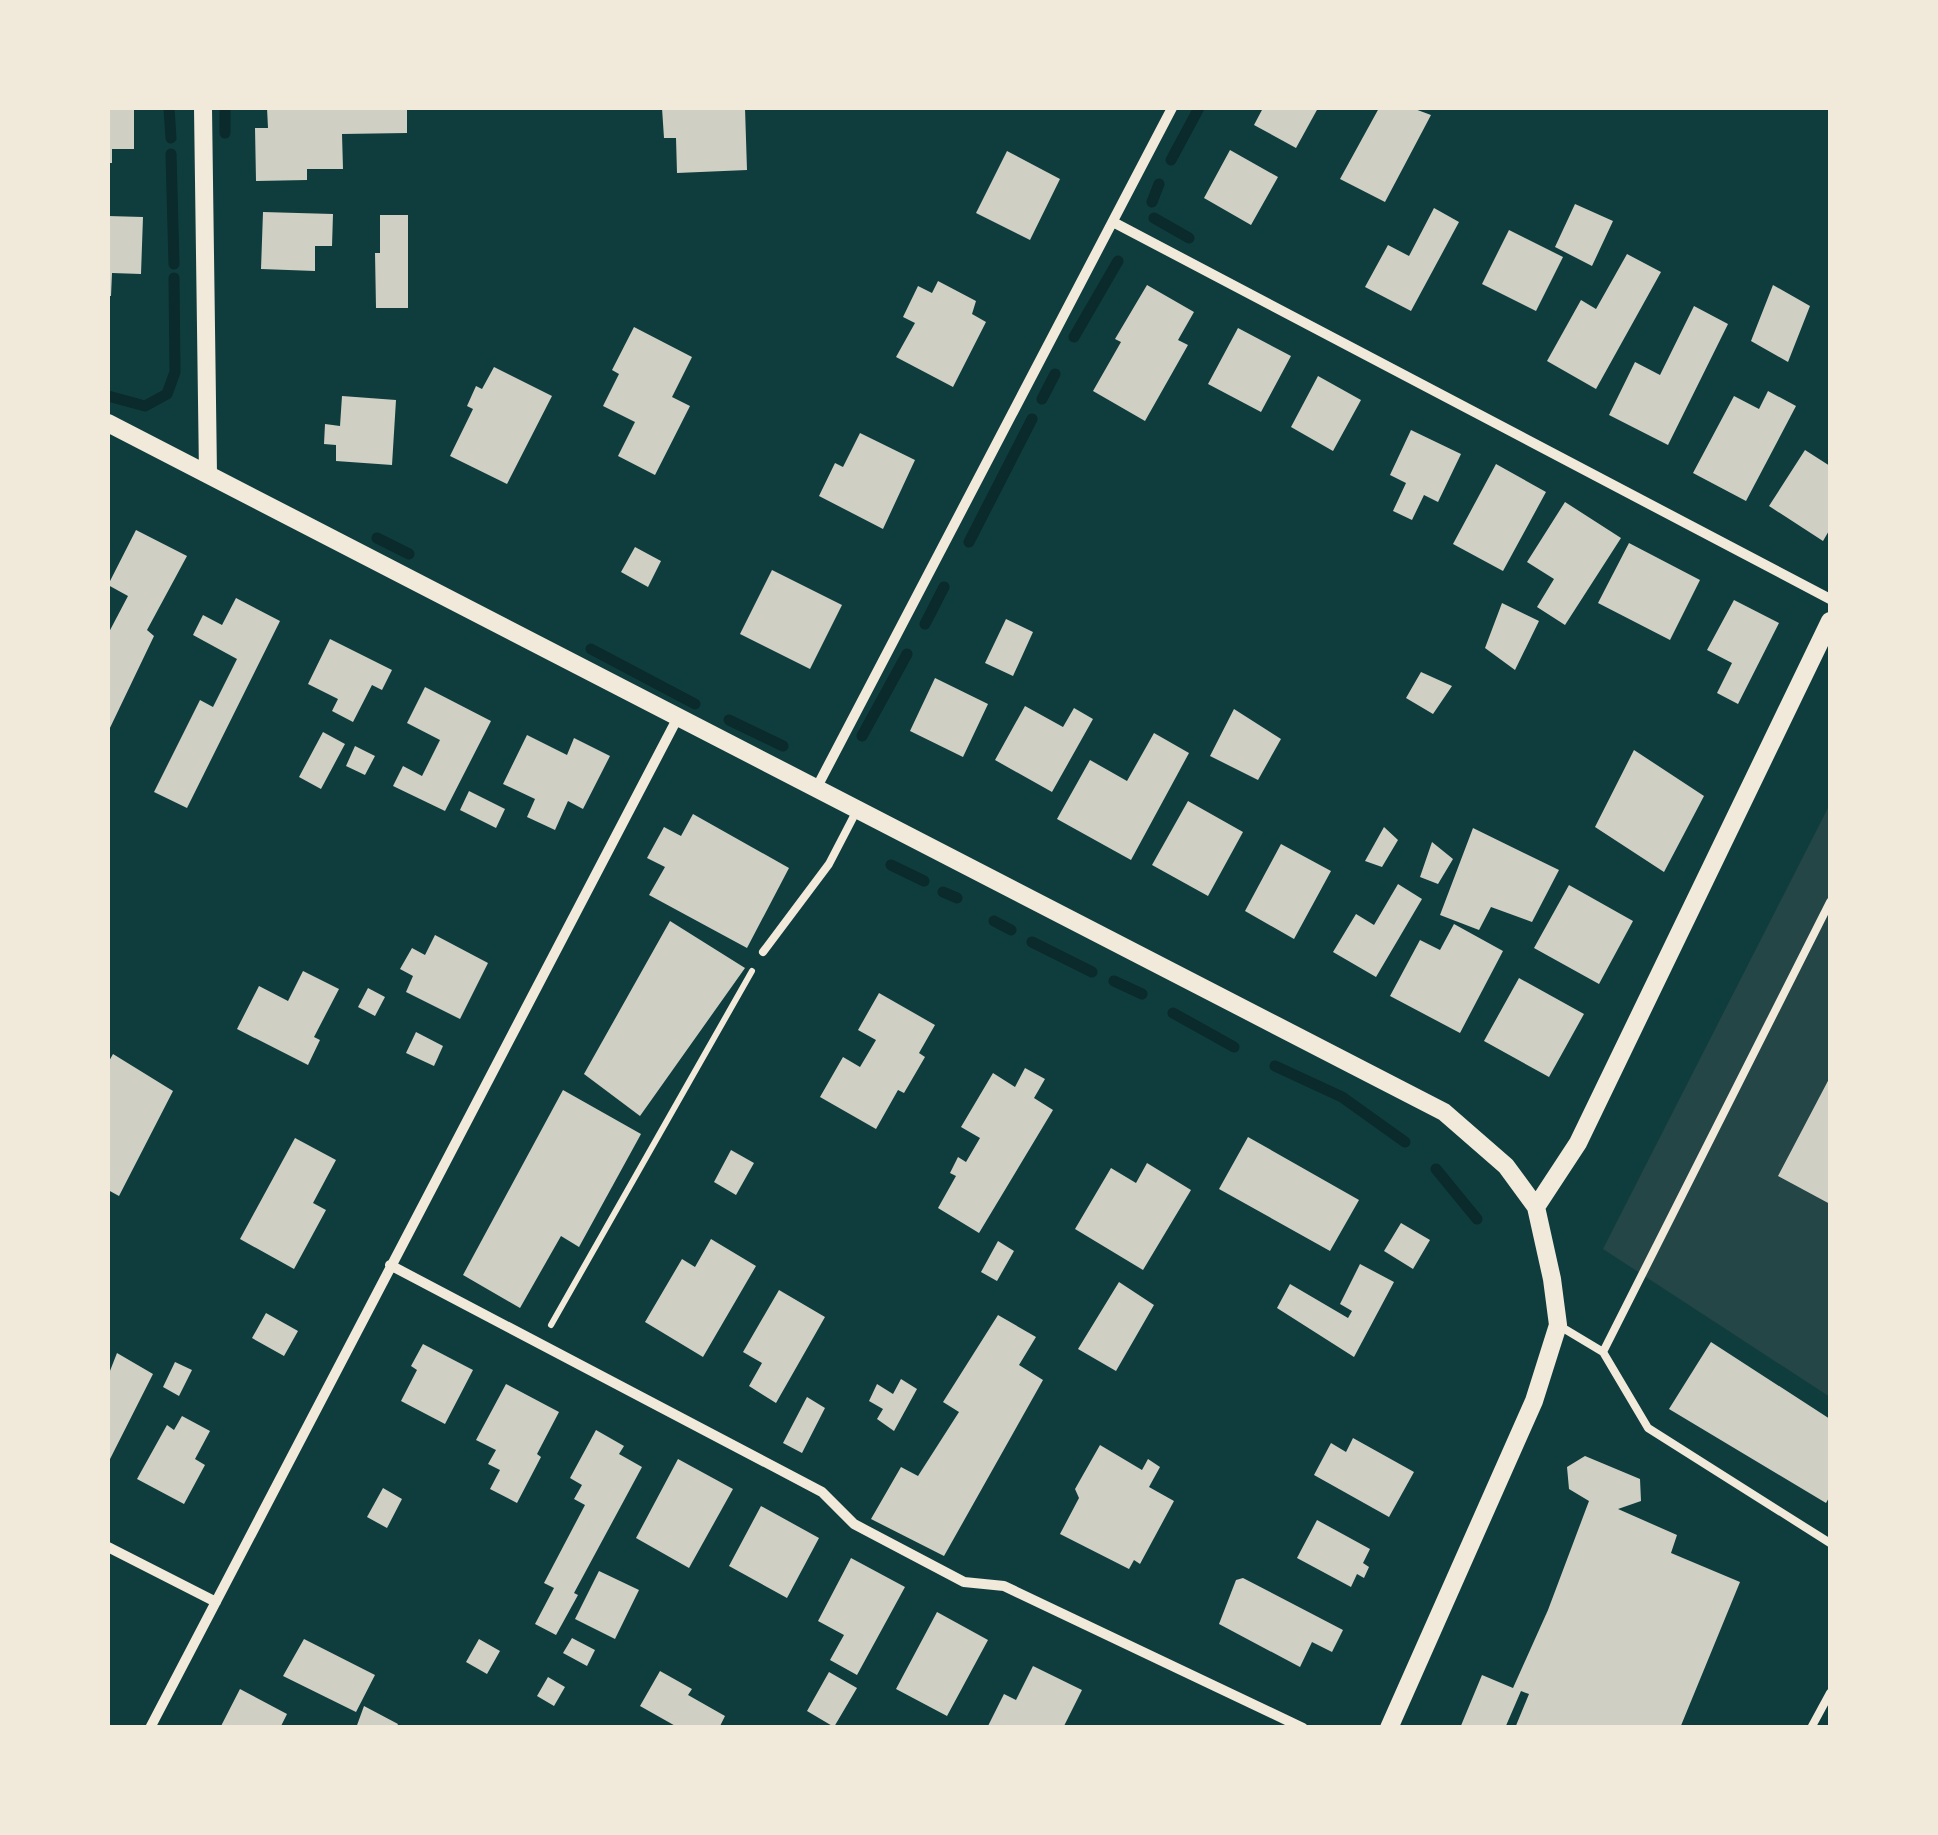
<svg xmlns="http://www.w3.org/2000/svg" width="1938" height="1835" font-family="'Space Grotesk',sans-serif">
<rect width="100%" height="100%" fill="#0f3d3e"/>
<path fill="#244646" d="M 1830,804 L 1830,1397 L 1603,1249 Z"/>
<g fill="none" stroke-linecap="round" stroke-linejoin="round">
<path stroke="#0a2a2b" stroke-width="11" d="M 169,108 L 171,138
M 225,133 L 225,108
M 171,154 L 174,264
M 1171,160 L 1199,108
M 1152,202 L 1159,184
M 1154,218 L 1189,238
M 1074,337 L 1118,261
M 108,396 L 145,406 L 167,394 L 175,372 L 174,278
M 1042,399 L 1055,374
M 377,538 L 409,554
M 969,542 L 1032,419
M 925,624 L 944,587
M 591,649 L 695,704
M 729,720 L 783,746
M 862,736 L 907,654
M 891,865 L 924,881
M 943,892 L 957,898
M 994,921 L 1011,930
M 1032,942 L 1092,972
M 1114,981 L 1142,994
M 1173,1013 L 1234,1047
M 1275,1066 L 1342,1097 L 1405,1142
M 1436,1169 L 1477,1219"/>
</g>
<path fill="#cfcfc3" d="M 108,108 L 134,108 L 134,149 L 112,149 L 112,163 L 108,163 Z
M 267,108 L 407,108 L 407,133 L 342,134 L 343,169 L 307,169 L 307,180 L 256,181 L 255,128 L 268,128 Z
M 662,108 L 745,108 L 747,170 L 677,173 L 676,138 L 664,138 Z
M 1263,108 L 1318,108 L 1296,148 L 1254,125 Z
M 1379,108 L 1412,108 L 1431,115 L 1385,202 L 1340,179 Z
M 1230,150 L 1278,177 L 1251,225 L 1204,198 Z
M 1007,151 L 1060,179 L 1030,240 L 976,213 Z
M 1575,204 L 1613,221 L 1592,266 L 1555,247 Z
M 1434,208 L 1459,222 L 1411,311 L 1365,287 L 1388,245 L 1409,256 Z
M 263,212 L 333,214 L 332,246 L 315,246 L 315,271 L 261,269 Z
M 380,215 L 408,215 L 408,308 L 376,308 L 375,253 L 380,253 Z
M 108,216 L 143,217 L 141,274 L 112,273 L 111,296 L 108,296 Z
M 1509,230 L 1563,257 L 1536,311 L 1482,284 Z
M 1627,254 L 1661,272 L 1596,389 L 1547,361 L 1581,300 L 1596,309 Z
M 938,281 L 976,301 L 972,314 L 986,322 L 953,387 L 896,357 L 915,323 L 903,317 L 918,286 L 932,293 Z
M 1147,285 L 1194,312 L 1178,340 L 1188,345 L 1145,421 L 1093,391 L 1121,342 L 1115,339 Z
M 1773,285 L 1810,306 L 1788,362 L 1751,341 Z
M 1694,306 L 1728,324 L 1668,445 L 1609,415 L 1635,362 L 1660,375 Z
M 634,327 L 692,357 L 672,397 L 690,406 L 655,475 L 618,456 L 635,422 L 603,406 L 619,374 L 612,370 Z
M 1238,328 L 1291,356 L 1261,412 L 1208,384 Z
M 494,367 L 552,396 L 507,484 L 450,456 L 473,409 L 467,406 L 476,386 L 482,389 Z
M 1318,376 L 1361,400 L 1333,451 L 1291,427 Z
M 1768,391 L 1796,406 L 1746,501 L 1693,473 L 1734,396 L 1759,409 Z
M 342,396 L 396,400 L 392,465 L 336,461 L 336,445 L 324,444 L 325,424 L 340,426 Z
M 1411,430 L 1461,454 L 1438,502 L 1424,495 L 1412,520 L 1393,511 L 1406,483 L 1390,475 Z
M 860,433 L 915,460 L 883,529 L 819,496 L 835,463 L 843,467 Z
M 1805,450 L 1830,466 L 1830,529 L 1823,541 L 1769,506 Z
M 1496,464 L 1546,492 L 1503,571 L 1453,544 Z
M 1565,502 L 1621,538 L 1565,625 L 1537,607 L 1554,579 L 1527,562 Z
M 136,530 L 187,556 L 147,630 L 154,636 L 108,732 L 108,634 L 128,596 L 108,585 Z
M 1629,543 L 1700,580 L 1670,640 L 1598,603 Z
M 635,547 L 661,561 L 648,587 L 621,572 Z
M 772,570 L 842,605 L 810,669 L 740,634 Z
M 236,598 L 280,621 L 187,808 L 154,792 L 200,700 L 213,707 L 237,659 L 193,635 L 203,615 L 222,625 Z
M 1734,600 L 1779,623 L 1738,704 L 1717,693 L 1732,663 L 1707,650 Z
M 1502,603 L 1539,621 L 1515,670 L 1485,648 Z
M 1006,619 L 1033,632 L 1013,676 L 985,663 Z
M 330,639 L 392,670 L 382,690 L 372,685 L 353,722 L 332,711 L 338,699 L 308,684 Z
M 1421,672 L 1452,686 L 1433,714 L 1406,698 Z
M 935,678 L 988,704 L 963,757 L 910,731 Z
M 425,687 L 491,721 L 445,811 L 393,786 L 403,766 L 422,776 L 440,740 L 407,723 Z
M 1025,706 L 1063,727 L 1074,708 L 1093,719 L 1052,792 L 995,760 Z
M 1234,709 L 1281,739 L 1258,780 L 1210,756 Z
M 323,732 L 345,744 L 321,789 L 299,777 Z
M 1154,733 L 1189,753 L 1131,860 L 1057,819 L 1090,760 L 1127,781 Z
M 527,735 L 567,755 L 574,738 L 610,756 L 583,809 L 568,801 L 555,830 L 527,817 L 535,799 L 503,784 Z
M 355,746 L 375,756 L 365,775 L 346,766 Z
M 1634,750 L 1704,796 L 1664,872 L 1595,827 Z
M 469,791 L 505,809 L 496,828 L 460,810 Z
M 1188,801 L 1243,832 L 1208,896 L 1152,865 Z
M 693,814 L 789,868 L 747,948 L 649,895 L 665,867 L 647,858 L 664,827 L 681,836 Z
M 1384,827 L 1398,840 L 1382,867 L 1365,861 Z
M 1473,828 L 1559,870 L 1532,922 L 1491,907 L 1479,930 L 1440,915 Z
M 1432,842 L 1453,859 L 1438,884 L 1420,877 Z
M 1281,844 L 1331,871 L 1294,939 L 1245,911 Z
M 1398,884 L 1422,899 L 1376,977 L 1333,952 L 1356,914 L 1374,925 Z
M 1569,885 L 1633,921 L 1599,984 L 1534,948 Z
M 670,921 L 745,968 L 640,1116 L 584,1074 Z
M 1454,924 L 1503,951 L 1460,1033 L 1390,996 L 1420,940 L 1440,950 Z
M 435,935 L 488,963 L 460,1019 L 406,992 L 413,976 L 400,969 L 412,948 L 425,955 Z
M 303,971 L 339,989 L 314,1037 L 320,1040 L 308,1065 L 237,1029 L 259,986 L 288,1001 Z
M 1519,978 L 1584,1014 L 1549,1077 L 1484,1041 Z
M 368,988 L 385,997 L 375,1016 L 358,1007 Z
M 879,993 L 935,1025 L 919,1053 L 925,1057 L 904,1093 L 898,1090 L 876,1129 L 820,1097 L 843,1057 L 860,1067 L 876,1040 L 858,1030 Z
M 416,1032 L 443,1046 L 434,1066 L 406,1053 Z
M 113,1054 L 173,1091 L 119,1196 L 108,1190 L 108,1063 Z
M 1025,1068 L 1045,1079 L 1034,1098 L 1053,1110 L 979,1233 L 938,1208 L 956,1176 L 950,1173 L 958,1157 L 966,1162 L 980,1138 L 961,1127 L 993,1073 L 1015,1087 Z
M 1830,1077 L 1830,1204 L 1778,1176 Z
M 563,1090 L 641,1134 L 579,1247 L 561,1236 L 520,1308 L 463,1275 Z
M 1248,1137 L 1359,1200 L 1330,1251 L 1219,1189 Z
M 295,1138 L 336,1160 L 313,1203 L 326,1210 L 294,1269 L 240,1239 Z
M 731,1150 L 754,1163 L 736,1195 L 714,1182 Z
M 1147,1163 L 1191,1190 L 1143,1270 L 1075,1229 L 1111,1168 L 1136,1183 Z
M 1401,1223 L 1430,1240 L 1413,1269 L 1384,1251 Z
M 711,1239 L 756,1266 L 703,1357 L 645,1322 L 682,1259 L 695,1267 Z
M 998,1241 L 1014,1251 L 997,1281 L 981,1272 Z
M 1360,1264 L 1394,1282 L 1354,1357 L 1277,1308 L 1290,1284 L 1348,1318 L 1352,1311 L 1340,1304 Z
M 1119,1282 L 1154,1305 L 1116,1371 L 1078,1349 Z
M 779,1290 L 825,1317 L 776,1403 L 749,1386 L 762,1363 L 743,1352 Z
M 266,1313 L 298,1331 L 284,1356 L 252,1338 Z
M 998,1315 L 1036,1337 L 1019,1365 L 1043,1380 L 944,1556 L 871,1519 L 901,1467 L 918,1476 L 959,1412 L 943,1402 Z
M 1711,1342 L 1830,1419 L 1830,1496 L 1826,1503 L 1669,1409 Z
M 423,1344 L 473,1370 L 445,1424 L 401,1401 L 417,1370 L 411,1366 Z
M 117,1353 L 153,1374 L 108,1463 L 108,1376 Z
M 175,1362 L 192,1370 L 179,1396 L 163,1387 Z
M 901,1379 L 917,1389 L 894,1431 L 877,1419 L 883,1409 L 869,1401 L 877,1384 L 893,1394 Z
M 506,1384 L 559,1412 L 537,1454 L 541,1457 L 517,1503 L 490,1489 L 500,1470 L 488,1464 L 496,1450 L 476,1440 Z
M 807,1397 L 825,1408 L 802,1453 L 783,1443 Z
M 182,1416 L 210,1431 L 195,1459 L 205,1465 L 184,1504 L 137,1479 L 167,1425 L 174,1430 Z
M 596,1430 L 624,1446 L 619,1454 L 642,1467 L 574,1593 L 578,1595 L 556,1635 L 535,1624 L 554,1588 L 544,1583 L 585,1505 L 574,1499 L 582,1485 L 570,1478 Z
M 1353,1438 L 1414,1472 L 1389,1517 L 1314,1475 L 1331,1443 L 1346,1452 Z
M 1100,1445 L 1142,1470 L 1148,1459 L 1160,1467 L 1149,1487 L 1174,1501 L 1140,1564 L 1134,1560 L 1129,1569 L 1060,1534 L 1079,1498 L 1075,1489 Z
M 1585,1456 L 1640,1479 L 1641,1501 L 1618,1509 L 1677,1535 L 1671,1553 L 1740,1582 L 1680,1728 L 1515,1728 L 1529,1694 L 1521,1691 L 1505,1728 L 1460,1728 L 1482,1675 L 1513,1688 L 1548,1610 L 1589,1501 L 1569,1489 L 1567,1467 Z
M 678,1459 L 733,1489 L 689,1568 L 636,1538 Z
M 383,1488 L 402,1499 L 387,1528 L 367,1517 Z
M 761,1506 L 819,1538 L 787,1598 L 729,1566 Z
M 1317,1520 L 1370,1549 L 1363,1563 L 1369,1567 L 1364,1578 L 1357,1574 L 1351,1587 L 1297,1558 Z
M 851,1558 L 905,1587 L 857,1675 L 830,1660 L 844,1635 L 818,1621 Z
M 599,1571 L 639,1590 L 615,1639 L 575,1619 Z
M 1243,1578 L 1343,1630 L 1332,1652 L 1312,1642 L 1300,1667 L 1219,1624 L 1236,1580 Z
M 937,1612 L 988,1640 L 947,1716 L 896,1689 Z
M 572,1638 L 595,1650 L 587,1666 L 563,1653 Z
M 304,1639 L 375,1675 L 356,1712 L 283,1676 Z
M 479,1639 L 500,1651 L 487,1674 L 466,1662 Z
M 1033,1666 L 1082,1690 L 1063,1728 L 987,1728 L 1004,1694 L 1016,1700 Z
M 660,1671 L 692,1689 L 688,1695 L 725,1716 L 719,1728 L 679,1728 L 640,1706 Z
M 829,1672 L 857,1688 L 834,1727 L 807,1711 Z
M 548,1677 L 565,1687 L 554,1706 L 537,1696 Z
M 240,1689 L 287,1714 L 280,1728 L 220,1728 Z
M 364,1706 L 398,1724 L 396,1728 L 356,1728 Z"/>
<g fill="none" stroke-linecap="round" stroke-linejoin="round">
<path stroke="#f1e9da" stroke-width="6" d="M 551,1325 L 752,971"/>
<path stroke="#f1e9da" stroke-width="8" d="M 763,952 L 829,864 L 856,812
M 1558,1325 L 1603,1352 L 1830,902
M 1603,1352 L 1648,1428 L 1830,1543
M 1811,1728 L 1830,1693"/>
<path stroke="#f1e9da" stroke-width="10" d="M 1113,222 L 1830,599
M 817,787 L 1172,108
M 390,1265 L 822,1492 L 854,1524 L 964,1582 L 1004,1586 L 1303,1728
M 108,1547 L 216,1602
M 150,1728 L 677,719"/>
<path stroke="#f1e9da" stroke-width="18" d="M 203,108 L 208,474
M 108,423 L 1444,1112 L 1506,1166 L 1536,1207 L 1552,1279 L 1558,1325 L 1534,1401 L 1389,1728
M 1536,1207 L 1578,1143 L 1830,621"/>
</g>
<rect width="1938" height="1835" fill="none" stroke="#f1e9da" stroke-width="220"/>
</svg>
